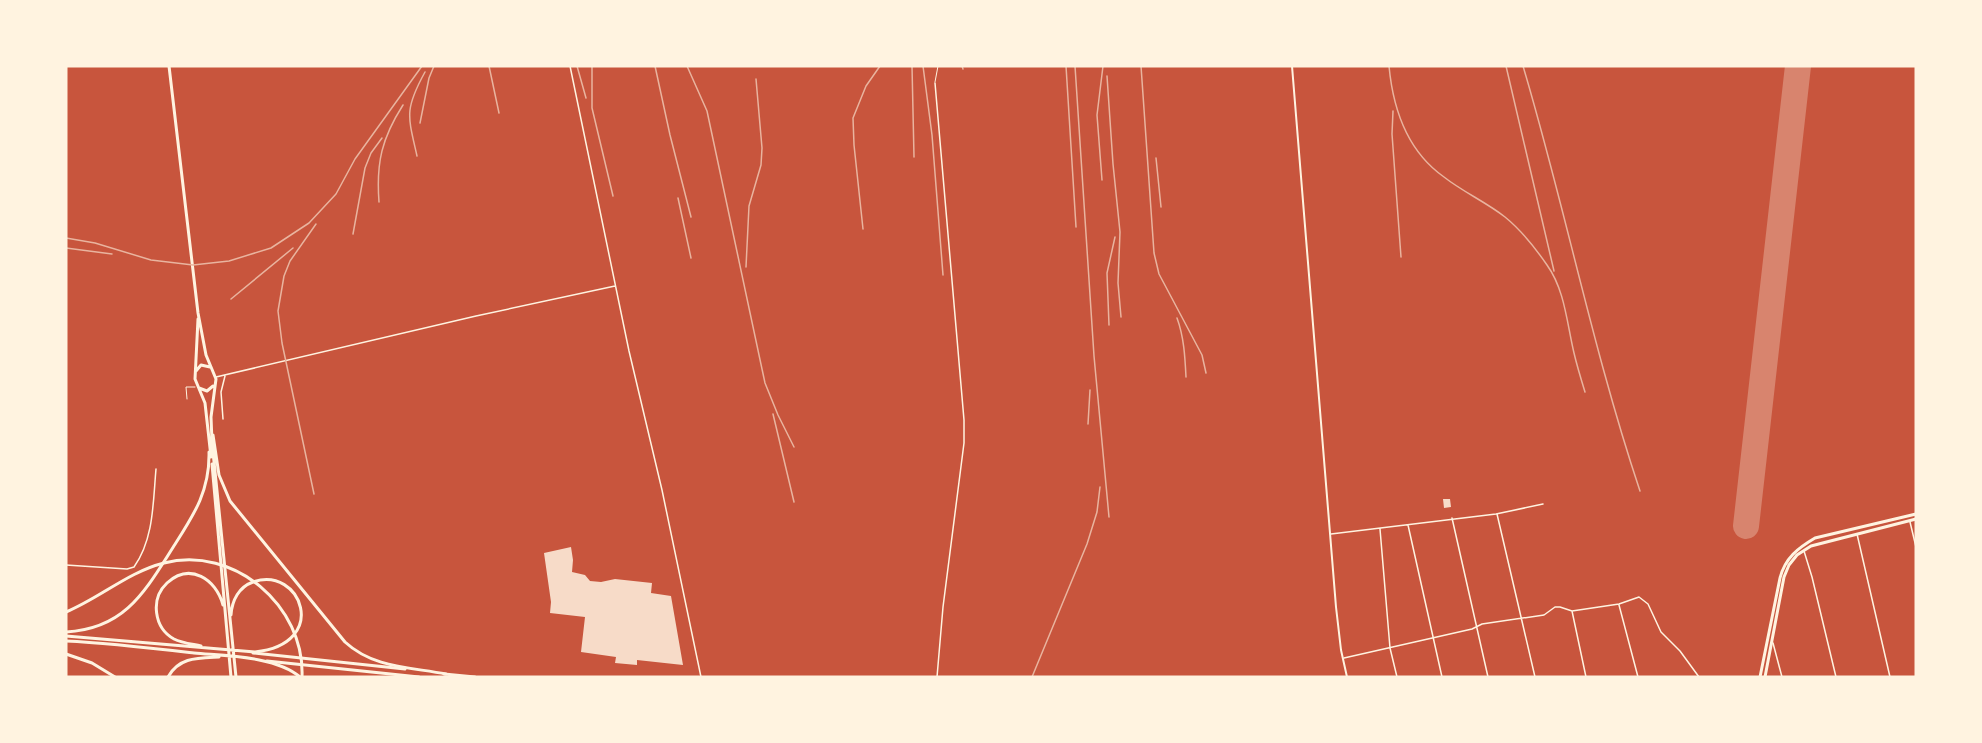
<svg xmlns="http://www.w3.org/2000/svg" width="1982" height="743" font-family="'Source Sans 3',sans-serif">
<rect width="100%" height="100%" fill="#c8553d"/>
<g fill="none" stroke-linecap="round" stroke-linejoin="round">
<path stroke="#d8846e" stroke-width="26" d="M 1746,526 L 1798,66"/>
</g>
<path fill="#f7dbc8" d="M 1443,499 L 1450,499 L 1451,507 L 1444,508 Z
M 571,547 L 573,560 L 572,572 L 585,575 L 590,581 L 601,582 L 615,579 L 652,583 L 651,593 L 671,596 L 683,665 L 637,660 L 637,665 L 615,663 L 616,657 L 581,652 L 585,617 L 550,613 L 551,602 L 544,553 Z"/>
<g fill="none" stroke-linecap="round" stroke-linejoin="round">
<path stroke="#fff3e0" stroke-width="1" d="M 935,82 L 938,66
M 187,399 L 186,387 L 195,387"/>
<path stroke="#fff3e0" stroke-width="1.5" d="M 570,66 L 629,351 L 662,490 L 701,677
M 935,83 L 964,420 L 964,443 L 943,607 L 937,677
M 216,377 L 476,316 L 615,286
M 223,419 L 221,392 L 225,376
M 1497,514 L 1535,677
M 1452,518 L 1488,677
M 1910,522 L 1916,547
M 1408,525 L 1442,677
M 66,527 L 66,528
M 1380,529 L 1390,648 L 1397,677
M 1331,534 L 1496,514 L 1543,504
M 1857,534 L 1890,677
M 1804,551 L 1812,577 L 1836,677
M 66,565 L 127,569 L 134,567 C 154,539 153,502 156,469
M 1619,605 L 1638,677
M 1572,611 L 1586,677
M 1773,643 L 1782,677
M 1344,658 L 1472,629 L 1482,624 L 1544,615 L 1555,607 L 1560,607 L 1572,611 L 1619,604 L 1639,597 L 1648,604 L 1661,632 L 1680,651 L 1699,677"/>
<path stroke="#fff3e0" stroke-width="2" d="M 1292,66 L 1336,607 L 1341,650 L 1347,677"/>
<path stroke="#fff3e0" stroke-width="3" d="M 253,653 L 405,669
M 267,661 L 419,677
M 444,674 L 475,677
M 1760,677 L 1780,578 C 1785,558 1798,548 1815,538 L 1916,514
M 1765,677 L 1784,577 L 1789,565 L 1797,555 L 1811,546 L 1916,519"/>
<path stroke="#fff3e0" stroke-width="3" d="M 169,66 L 198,313 L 206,355 L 216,379 L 211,417 L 212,442 L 236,677
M 198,319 L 195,379 L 205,403 L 211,457
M 196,371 L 201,365 L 210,367
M 199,388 L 207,391 L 213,386
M 213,435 L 219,475 L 230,501 L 345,642 C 373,668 410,667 446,674
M 212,464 L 231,677
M 66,632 C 124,629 144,593 172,549 C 193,516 210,492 209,452
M 66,636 L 255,652 C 331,644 301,565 253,582 C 239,587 232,600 231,615
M 66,641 C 109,643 151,648 194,653 C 225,656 276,656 300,677
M 201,646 C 192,644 182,643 174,639 C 154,628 150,599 167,583 C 190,562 216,579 223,605
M 66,654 L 92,663 L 115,677
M 168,677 C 179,657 198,658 219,657"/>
<path stroke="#fff3e0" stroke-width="3" d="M 66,612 C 100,598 128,572 164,563 C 234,545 305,606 302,677"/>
<path stroke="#e9b49f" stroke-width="1.5" d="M 489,66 L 499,113
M 577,66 L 586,98
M 592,66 L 592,108 L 613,196
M 655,66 L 670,135 L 691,217
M 687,66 L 707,111 L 765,383 L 778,415 L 794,447
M 912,66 L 914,157
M 923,66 L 932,135 L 943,275
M 962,66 L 963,69
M 1066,66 L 1076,227
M 1075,66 L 1094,356 L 1109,517
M 1141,66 L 1154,253 L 1159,274 L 1202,355 L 1206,373
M 1389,66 C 1393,109 1407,151 1444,177 C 1463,192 1486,202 1505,217 C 1521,230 1536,249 1547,265 C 1565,290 1567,324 1574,353 C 1577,366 1581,379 1585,392
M 1506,66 L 1554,271
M 1523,66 C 1565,207 1593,351 1640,491
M 1107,76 L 1113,164 L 1120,232 L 1118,283 L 1121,317
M 1393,111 L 1392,134 L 1401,257
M 420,123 L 429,78 L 434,66
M 417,156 C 408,116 404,110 425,72
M 1156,158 L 1161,207
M 1102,180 L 1097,115 L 1103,66
M 678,198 L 691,258
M 379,202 C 376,162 382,138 403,105
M 863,229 L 854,145 L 853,118 L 866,86 L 880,66
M 353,234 L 365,168 L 371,153 L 382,138
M 66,238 L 95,243 L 151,260 L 193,265 L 229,261 L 271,248 L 309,223 L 336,194 L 355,159 L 422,66
M 66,248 L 112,254
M 746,267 L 749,206 L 761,165 L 762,148 L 756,79
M 231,299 L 293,248
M 1177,318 C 1184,337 1185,357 1186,377
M 1109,325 L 1107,273 L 1115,237
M 773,414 L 794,502
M 1088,424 L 1090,390
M 314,494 L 282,343 L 278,311 L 284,276 L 290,261 L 316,224
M 1032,677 L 1087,544 L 1097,512 L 1100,487"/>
</g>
<rect width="1982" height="743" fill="none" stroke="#fff3e0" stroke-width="135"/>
</svg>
